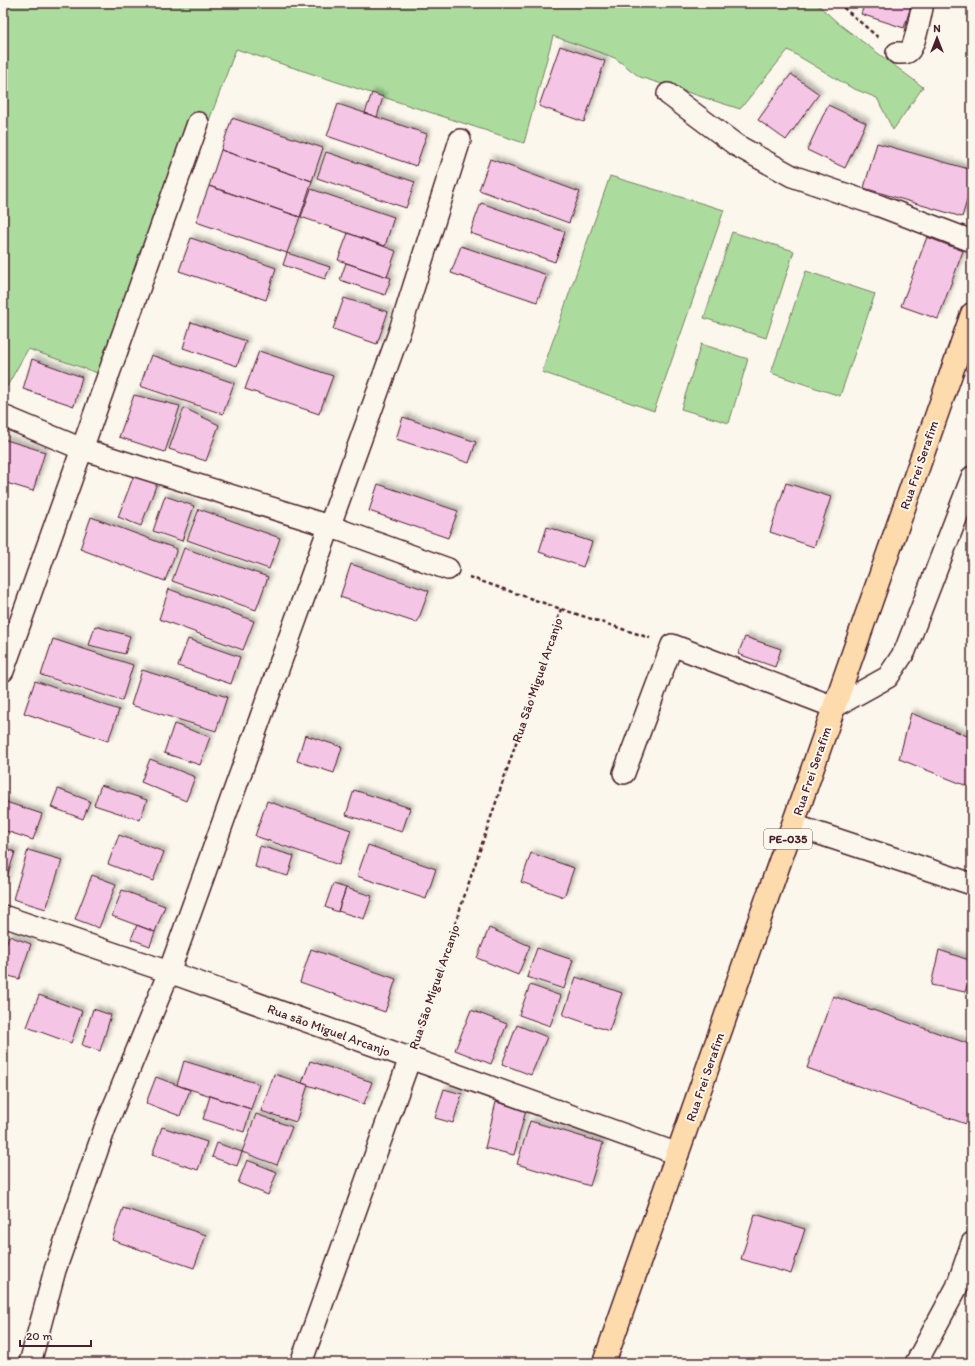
<svg xmlns="http://www.w3.org/2000/svg" width="975" height="1366" font-family="Itim,sans-serif">
<defs>
<filter id="shadow"><feDropShadow dx="3.5" dy="-3.5" stdDeviation="2" flood-color="#0004"/></filter>
</defs>
<rect width="100%" height="100%" fill="#fbf7ec"/>
<filter id="ink" filterUnits="userSpaceOnUse"><feTurbulence type="fractalNoise" baseFrequency=".025" numOctaves="2"/><feDisplacementMap in="SourceGraphic" scale="8" xChannelSelector="R" yChannelSelector="G"/><feConvolveMatrix kernelMatrix="1 2 1 2 8 2 1 2 1" color-interpolation-filters="sRGB"/></filter>
<g filter="url(#ink)">
<path fill="#abdc9d" stroke="#7a7e64" d="M 3,3 L 816,3 L 839,24 L 923,87 L 893,130 L 877,98 L 852,88 L 788,50 L 740,109 L 640,77 L 615,58 L 553,36 L 524,143 L 236,49 L 112,378 L 28,349 L 6,388 L 3,387 Z
M 610,176 L 724,210 L 654,411 L 542,372 Z
M 732,232 L 794,251 L 766,338 L 704,318 Z
M 806,271 L 875,294 L 840,396 L 771,373 Z
M 701,344 L 748,359 L 729,423 L 681,409 Z"/>
<path fill="#f5c5e6" stroke="#4a1f2b" filter="url(#shadow)" d="M 865,3 L 912,3 L 904,28 L 861,14 Z
M 560,46 L 605,61 L 584,122 L 539,106 Z
M 791,74 L 819,94 L 786,140 L 758,120 Z
M 372,93 L 383,97 L 377,117 L 365,113 Z
M 338,104 L 427,134 L 416,166 L 327,136 Z
M 828,105 L 866,123 L 845,168 L 807,150 Z
M 232,118 L 323,148 L 312,181 L 221,150 Z
M 877,143 L 972,170 L 972,184 L 962,217 L 864,188 Z
M 221,150 L 312,181 L 300,217 L 209,186 Z
M 326,152 L 415,182 L 406,208 L 317,178 Z
M 490,159 L 580,192 L 569,223 L 479,190 Z
M 209,186 L 300,217 L 287,253 L 196,222 Z
M 311,189 L 394,217 L 385,246 L 301,217 Z
M 481,203 L 565,232 L 555,262 L 470,233 Z
M 348,233 L 396,251 L 387,277 L 338,260 Z
M 927,237 L 963,251 L 938,319 L 901,306 Z
M 191,238 L 276,268 L 266,300 L 179,271 Z
M 461,246 L 547,275 L 537,302 L 451,273 Z
M 287,253 L 330,267 L 325,279 L 283,265 Z
M 346,263 L 391,278 L 385,295 L 340,280 Z
M 344,298 L 388,312 L 377,344 L 333,329 Z
M 191,322 L 246,341 L 237,366 L 183,348 Z
M 259,351 L 333,376 L 319,414 L 245,389 Z
M 151,355 L 234,383 L 223,414 L 140,386 Z
M 32,359 L 82,377 L 74,406 L 23,389 Z
M 134,395 L 180,406 L 165,452 L 119,437 Z
M 184,408 L 219,425 L 206,461 L 169,449 Z
M 403,417 L 476,442 L 469,463 L 396,439 Z
M 3,439 L 45,452 L 33,491 L 3,482 Z
M 134,475 L 157,483 L 141,526 L 118,517 Z
M 786,483 L 831,497 L 814,547 L 770,532 Z
M 378,484 L 458,511 L 448,538 L 369,511 Z
M 165,496 L 194,506 L 182,541 L 153,531 Z
M 199,509 L 280,538 L 269,569 L 187,540 Z
M 91,517 L 177,549 L 165,581 L 80,549 Z
M 547,527 L 592,542 L 583,567 L 539,552 Z
M 184,548 L 268,577 L 256,610 L 172,581 Z
M 351,564 L 429,591 L 417,623 L 340,597 Z
M 169,589 L 254,621 L 243,650 L 159,619 Z
M 95,626 L 130,636 L 125,654 L 89,645 Z
M 745,637 L 781,649 L 775,667 L 738,654 Z
M 53,639 L 133,665 L 122,701 L 41,675 Z
M 188,639 L 240,657 L 231,684 L 178,666 Z
M 142,670 L 227,697 L 216,731 L 131,705 Z
M 35,681 L 119,710 L 108,741 L 24,713 Z
M 911,713 L 972,738 L 972,788 L 899,759 Z
M 174,724 L 210,737 L 200,765 L 164,753 Z
M 305,735 L 342,747 L 334,773 L 297,761 Z
M 150,759 L 195,777 L 186,801 L 141,782 Z
M 101,785 L 147,800 L 140,820 L 94,805 Z
M 58,789 L 90,801 L 83,819 L 51,807 Z
M 354,790 L 410,808 L 402,832 L 346,815 Z
M 3,801 L 42,814 L 33,840 L 3,830 Z
M 267,801 L 351,830 L 339,865 L 255,836 Z
M 119,835 L 164,852 L 153,881 L 108,864 Z
M 368,845 L 436,869 L 426,899 L 357,876 Z
M 260,846 L 294,856 L 288,876 L 255,867 Z
M 3,848 L 15,852 L 5,883 L 3,883 Z
M 28,850 L 62,860 L 46,909 L 13,899 Z
M 531,853 L 574,868 L 564,897 L 521,882 Z
M 92,875 L 116,884 L 99,928 L 75,919 Z
M 333,884 L 346,888 L 338,912 L 325,907 Z
M 346,888 L 372,896 L 364,919 L 338,911 Z
M 122,890 L 165,906 L 155,932 L 112,916 Z
M 137,925 L 155,932 L 150,946 L 131,939 Z
M 489,928 L 530,946 L 518,975 L 477,958 Z
M 9,936 L 31,944 L 19,979 L 3,974 L 3,953 Z
M 537,948 L 573,960 L 564,989 L 527,977 Z
M 311,949 L 396,979 L 385,1012 L 300,982 Z
M 939,950 L 972,961 L 972,971 L 965,992 L 931,985 Z
M 576,977 L 622,993 L 609,1031 L 563,1015 Z
M 530,985 L 561,996 L 550,1026 L 519,1015 Z
M 39,995 L 82,1011 L 71,1043 L 27,1027 Z
M 833,996 L 972,1045 L 972,1106 L 966,1124 L 807,1068 Z
M 93,1009 L 111,1015 L 100,1051 L 82,1045 Z
M 471,1010 L 507,1024 L 491,1064 L 455,1050 Z
M 517,1025 L 547,1037 L 531,1075 L 502,1064 Z
M 184,1061 L 259,1084 L 251,1109 L 177,1085 Z
M 310,1061 L 372,1082 L 364,1104 L 302,1083 Z
M 274,1074 L 308,1085 L 296,1122 L 261,1111 Z
M 156,1077 L 190,1090 L 180,1116 L 146,1103 Z
M 444,1089 L 462,1094 L 453,1123 L 435,1118 Z
M 210,1096 L 251,1109 L 244,1132 L 203,1119 Z
M 496,1102 L 526,1110 L 514,1155 L 485,1148 Z
M 256,1114 L 292,1127 L 277,1165 L 242,1152 Z
M 530,1121 L 603,1143 L 590,1186 L 517,1164 Z
M 162,1127 L 207,1142 L 198,1170 L 152,1155 Z
M 217,1143 L 242,1152 L 237,1166 L 212,1157 Z
M 247,1160 L 277,1172 L 268,1195 L 238,1183 Z
M 123,1208 L 206,1235 L 194,1268 L 112,1240 Z
M 755,1214 L 805,1229 L 791,1274 L 741,1259 Z"/>
<g fill="none" stroke-linecap="round" stroke-linejoin="round">
<g stroke="#4a1f2b" stroke-width="24">
<path id="street" d="M 897,53 C 901,53 906,54 909,51 C 915,46 921,12 923,3
M 668,94 L 736,145 L 792,176 L 880,206 L 972,241
M 3,416 L 82,449 L 329,526 L 448,569
M 3,671 L 198,123
M 624,773 L 672,645 L 834,707 L 888,677 L 905,651 L 972,477
M 793,825 L 972,884
M 3,916 L 169,972 L 678,1154
M 30,1363 L 55,1270 L 105,1128 L 169,972 L 399,333 L 460,140
M 301,1363 L 410,1058
M 916,1363 L 957,1287 L 972,1243"/>
</g>
<g stroke="#4a1f2b" stroke-width="25">
<path id="primary" d="M 604,1363 L 972,314"/>
</g>
<path stroke="#4a1f2b" stroke-width="2.5" stroke-dasharray="4 3" stroke-linecap="butt" d="M 838,3 L 880,39
M 469,577 L 561,609 L 650,638
M 417,1037 L 561,609"/>
<use href="#street" stroke="#fbf7ec" stroke-width="21"/>
<use href="#primary" stroke="#fedbac" stroke-width="22"/>
</g>
</g>
<g text-anchor="middle" dominant-baseline="central" stroke-width="4" stroke-linejoin="round" paint-order="stroke">
<rect fill="#fbf7ec" stroke="#7f6065" stroke-width="1" x="764" y="829" width="48" height="20" rx="3"/>
<g font-size="12" font-weight="bold" fill="#4a1f2b">
<text x="788" y="839">PE-035</text>
</g>
<g font-size="13" fill="#4a1f2b" stroke="#fbf7ec">
<text transform="translate(919 465) rotate(-71)">Rua Frei Serafim</text>
<text transform="translate(537 680) rotate(-71)">Rua São Miguel Arcanjo</text>
<text transform="translate(812 771) rotate(-71)">Rua Frei Serafim</text>
<text transform="translate(434 987) rotate(-71)">Rua São Miguel Arcanjo</text>
<text transform="translate(329 1030) rotate(20)">Rua são Miguel Arcanjo</text>
<text transform="translate(705 1077) rotate(-71)">Rua Frei Serafim</text>
</g>
</g>
<rect width="975" height="1366" fill="none" stroke="#fbf7ec" stroke-width="16"/>
<rect x="8" y="8" width="959" height="1350" fill="none" stroke="#4a1f2b" stroke-width="1.5" filter="url(#ink)"/>
<g transform="translate(937 38)" stroke="#fbf7ec" stroke-width="3" paint-order="stroke">
<path d="M0-3L7 15L0 10L-7 15Z" fill="#4a1f2b"/>
<text y="-6" font-size="11" font-weight="bold" text-anchor="middle" fill="#4a1f2b">N</text>
</g>
<path d="M20 1340v6h71v-6" fill="none" stroke="#4a1f2b" stroke-width="2"/>
<text x="26" y="1340" font-size="12" fill="#4a1f2b" stroke="#fbf7ec" stroke-width="3" paint-order="stroke">20 m</text>
</svg>
